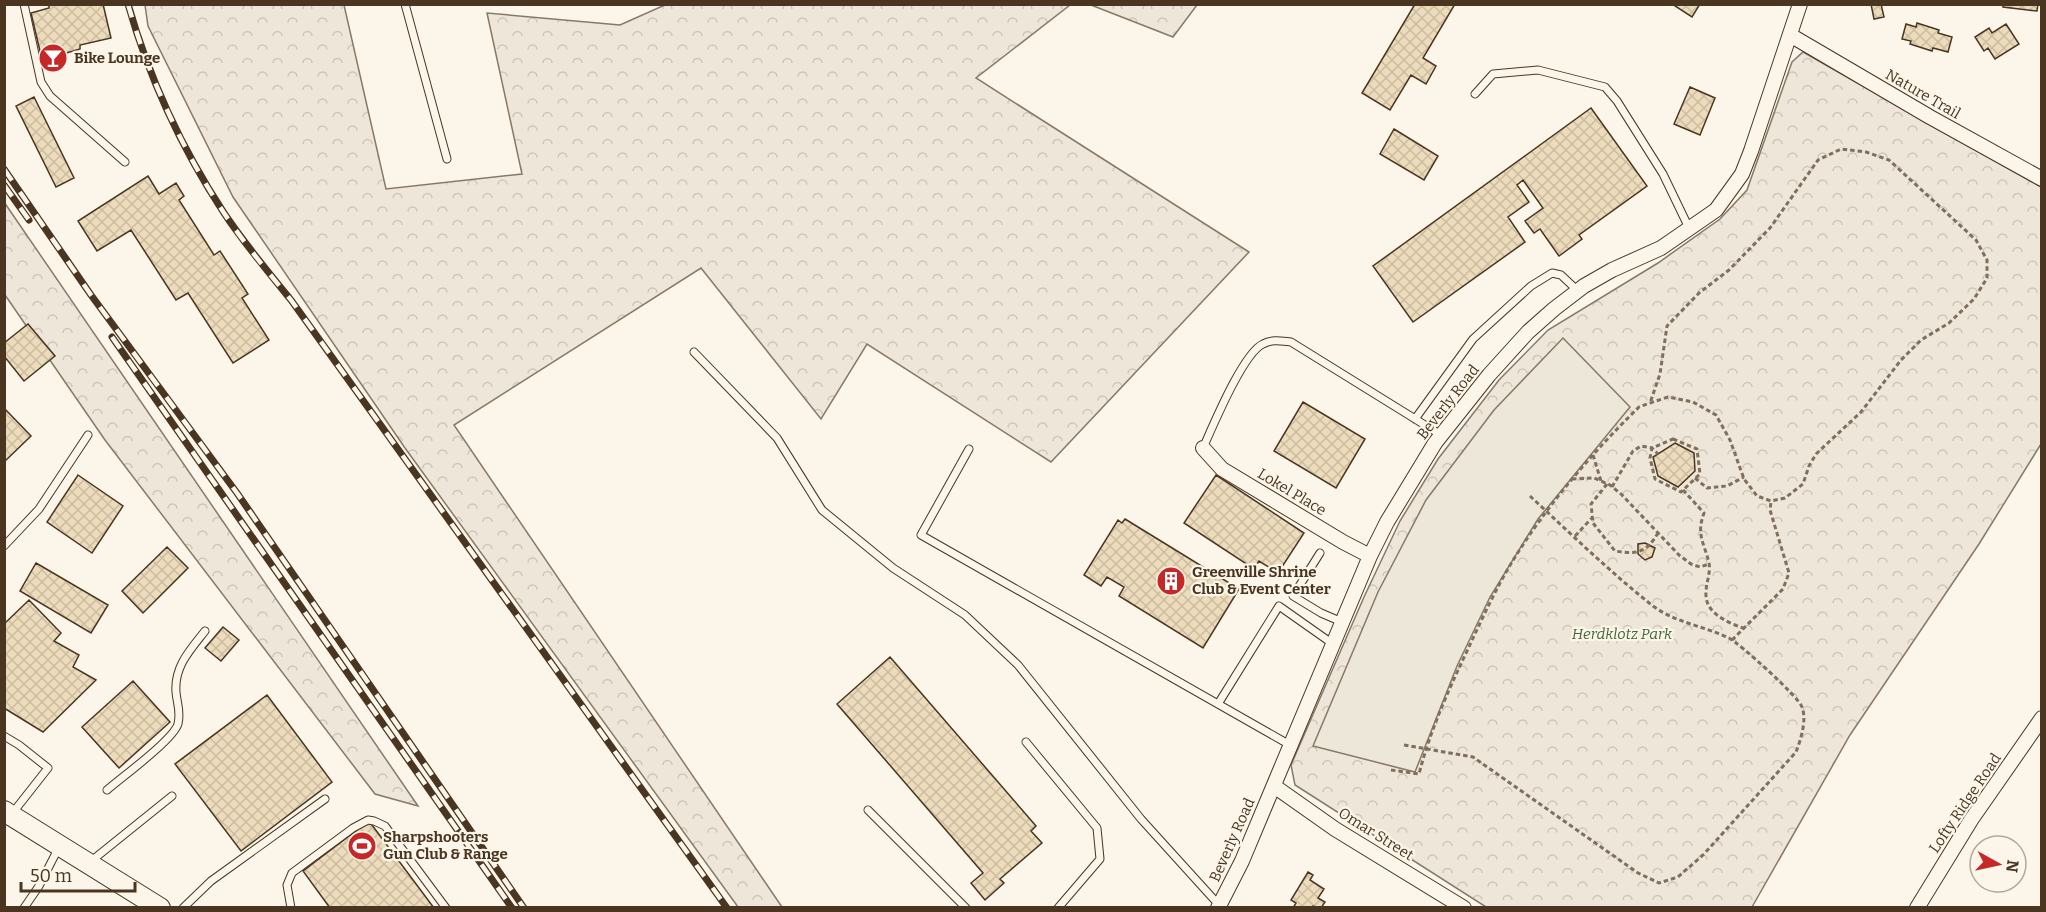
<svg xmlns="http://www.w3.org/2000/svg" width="2046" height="912" font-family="Bitter,serif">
<defs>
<pattern id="forest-crowns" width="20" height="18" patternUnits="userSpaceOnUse" patternTransform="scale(1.5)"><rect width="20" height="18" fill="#ede6d9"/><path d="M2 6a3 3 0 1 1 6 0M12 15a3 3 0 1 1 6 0" fill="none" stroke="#cdc6ba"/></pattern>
<pattern id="building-cross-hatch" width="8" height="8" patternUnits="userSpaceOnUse" patternTransform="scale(1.5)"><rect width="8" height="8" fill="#ecdcbc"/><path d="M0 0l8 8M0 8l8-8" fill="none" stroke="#ccbda1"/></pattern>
</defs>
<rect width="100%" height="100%" fill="#fbf6e9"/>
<path fill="url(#forest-crowns)" stroke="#887966" stroke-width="1.5" d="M 667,4 L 1070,5 L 976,78 L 1249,252 L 1051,462 L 867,344 L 821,419 L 701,268 L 454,425 L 782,907 L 738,907 L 405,448 L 233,197 L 148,26 L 145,5 L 344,5 L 386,189 L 522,174 L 487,13 L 620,25 Z
M 1091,5 L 1197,5 L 1173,37 Z
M 1803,52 L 2041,187 L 2041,444 L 1979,544 L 1850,735 L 1752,907 L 1486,907 L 1295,785 L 1291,765 L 1364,597 L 1400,521 L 1438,459 L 1499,380 L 1548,330 L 1658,263 L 1720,219 L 1747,190 L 1792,62 Z
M 4,202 L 418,806 L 375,794 L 105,440 L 5,295 Z"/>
<path fill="#ede7d9" stroke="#887966" stroke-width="1.5" d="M 1563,338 L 1630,407 L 1538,519 L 1490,597 L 1457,666 L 1415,772 L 1313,746 L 1378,592 L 1426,500 L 1494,410 Z"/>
<path fill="url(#building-cross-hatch)" stroke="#4a3520" stroke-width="1.5" d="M 49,4 L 103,4 L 111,38 L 80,45 L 80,49 L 63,54 L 65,63 L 44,68 L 31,13 L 49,8 Z
M 1415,4 L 1455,4 L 1423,58 L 1436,66 L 1426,84 L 1411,75 L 1390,110 L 1362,93 Z
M 1672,4 L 1700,4 L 1692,17 Z
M 1871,4 L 1881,4 L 1884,17 L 1874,19 Z
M 2003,4 L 2038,4 L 2037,11 L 2003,7 Z
M 1917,23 L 1939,30 L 1938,33 L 1952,37 L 1948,52 L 1933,48 L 1932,51 L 1910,44 L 1911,41 L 1902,39 L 1906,24 L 1916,27 Z
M 2006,24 L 2019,44 L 1995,59 L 1988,48 L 1984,51 L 1975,37 L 1989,28 L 1992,33 Z
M 1690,87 L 1715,98 L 1700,135 L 1674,124 Z
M 34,97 L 74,178 L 56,187 L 16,106 Z
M 1591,108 L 1647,186 L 1579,235 L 1582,239 L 1559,256 L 1540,229 L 1534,233 L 1525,221 L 1543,208 L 1523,180 L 1517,185 L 1529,202 L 1508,217 L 1525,242 L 1413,322 L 1373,266 Z
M 1394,129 L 1438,156 L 1424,180 L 1380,154 Z
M 148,176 L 159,194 L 176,183 L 184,196 L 179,200 L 214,255 L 220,251 L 248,294 L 242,298 L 269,340 L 233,363 L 188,293 L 176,300 L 131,230 L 97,251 L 78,221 Z
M 28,324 L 55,356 L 24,381 L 4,356 L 4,343 Z
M 1303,402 L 1365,439 L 1336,488 L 1274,451 Z
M 4,408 L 31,436 L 4,462 Z
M 1675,443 L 1694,453 L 1695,471 L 1678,487 L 1658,476 L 1653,457 Z
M 78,475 L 123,506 L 92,553 L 47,522 Z
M 1216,475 L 1304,533 L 1278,573 L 1259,561 L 1254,569 L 1184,523 Z
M 1125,519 L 1239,589 L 1203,648 L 1119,596 L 1124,587 L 1107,577 L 1101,586 L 1084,575 L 1118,520 L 1122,523 Z
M 1645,543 L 1655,548 L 1652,557 L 1645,560 L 1638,554 L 1638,544 Z
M 167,547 L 188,568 L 143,613 L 122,591 Z
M 36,563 L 108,605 L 91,633 L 20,591 Z
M 29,600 L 61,633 L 54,641 L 79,655 L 73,667 L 96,680 L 43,732 L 4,708 L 4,624 Z
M 223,627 L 239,640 L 221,661 L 205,648 Z
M 890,657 L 1036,826 L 1031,831 L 1042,843 L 1000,879 L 1004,883 L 985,900 L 971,883 L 983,873 L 837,704 Z
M 133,681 L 170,722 L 119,768 L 82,727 Z
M 267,695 L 332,782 L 241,851 L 175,764 Z
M 369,821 L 434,908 L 330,908 L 303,871 Z
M 1308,872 L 1313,875 L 1310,880 L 1324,889 L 1318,898 L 1325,902 L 1321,908 L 1313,906 L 1312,908 L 1293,908 L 1296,903 L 1291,900 Z"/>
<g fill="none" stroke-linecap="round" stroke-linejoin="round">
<g stroke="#4a3520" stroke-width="9">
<path id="lane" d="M 24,4 L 41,82 L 50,96 L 125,162
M 405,4 L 447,159
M 1475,94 L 1493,74 L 1538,70 L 1605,87 L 1617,101 L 1663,174 L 1689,228
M 694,352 L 777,438 L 822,510 L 893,568 L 965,615 L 1018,665 L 1141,819 L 1219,905
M 1415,419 L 1473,339 L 1531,286 L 1552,273 L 1561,275 L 1578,291
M 1203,448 C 1213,426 1243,353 1263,344 C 1272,339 1281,341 1291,342 L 1441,435
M 969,449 L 921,535 L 1290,745
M 4,546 L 39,509 L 88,435
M 1320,553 L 1293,596 L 1321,613 L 1342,622
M 1218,704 L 1279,606 L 1333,644
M 4,736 L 19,745 L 48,768 L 11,815
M 1026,742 L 1097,828 L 1100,859 L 1058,908
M 107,790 C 122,777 173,740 178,724 C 181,711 177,704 176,692 C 174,666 191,649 205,631
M 868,810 L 966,908
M 90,862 L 172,796
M 24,908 L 39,886 L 59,847
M 183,908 L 211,881 L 325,799
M 291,908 L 287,885 L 292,873 L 353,828 L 368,820 L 374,821 L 385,826 L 446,908"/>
</g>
<g stroke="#4a3520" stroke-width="16">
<path id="street" d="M 1790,35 L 1930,117 L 2042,179
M 1203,448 L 1222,469 L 1343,542 L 1370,556
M 1274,786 L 1335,829 L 1464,908
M 1218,908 L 1242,861 L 1370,556 L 1387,522 L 1435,443 L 1489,375 L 1528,332 L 1554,309 L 1584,286 L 1612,270 L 1661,248 L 1716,210 L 1742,174 L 1751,151 L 1800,4
M 1917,908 L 1971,820 L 2042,718"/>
</g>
<g stroke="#4a3520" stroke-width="22">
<path id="secondary" d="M 4,811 L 160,908"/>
</g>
<path stroke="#7f6f5c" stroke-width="3" stroke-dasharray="4.5 3" stroke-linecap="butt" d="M 1673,439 L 1697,449 L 1700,474 L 1681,492 L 1655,479 L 1650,458 L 1652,448 Z
M 1593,455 L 1601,481
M 1695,478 L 1707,488 L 1727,486 L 1744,477
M 1572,479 L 1594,478 L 1610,485 L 1621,494 L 1679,555 L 1691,564 L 1700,567 L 1709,564
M 1607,484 L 1591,504 L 1593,523 L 1615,551 C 1637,555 1647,552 1658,533
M 1612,487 L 1633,451 L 1641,446 L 1652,448 L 1658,454
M 1683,490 L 1704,513 C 1696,535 1704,542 1709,563 C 1711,574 1705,585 1706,596 C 1707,614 1729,623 1743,628
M 1575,536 L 1592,518
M 1732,640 L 1783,589 L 1789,573 L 1770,510 L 1771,502
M 1404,745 L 1473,757 L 1638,873 L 1659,883 L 1678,877 L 1704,854 L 1796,752 C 1801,739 1807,720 1802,707 C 1798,696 1740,644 1729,638 C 1704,626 1676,623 1653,606 C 1610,572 1570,533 1530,496
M 1391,770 L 1419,774 C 1430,731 1448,691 1467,651 C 1481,621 1495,590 1512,562 C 1547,505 1591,454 1639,407 L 1650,403 L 1668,397 L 1693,402 L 1716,415 L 1730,440 L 1744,479 L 1757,496 L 1771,501 L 1785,498 L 1803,484 L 1809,466 L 1816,454 L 1861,412 L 1901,360 L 1921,340 L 1949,323 L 1974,299 L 1987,278 L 1987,260 L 1976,240 L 1889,160 L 1866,152 L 1841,149 L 1818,160 L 1770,228 L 1729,270 L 1699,293 L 1667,326 L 1660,374 L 1650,403"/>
<use href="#lane" stroke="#fbf6e9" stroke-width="7"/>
<use href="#street" stroke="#fbf6e9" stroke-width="14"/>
<use href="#secondary" stroke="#fbf6e9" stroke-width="20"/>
<g stroke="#4a3520" stroke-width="7">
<path id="rail" d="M 128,4 C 149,78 182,149 224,213 C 244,243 268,272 291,300 L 727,908
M 4,169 L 91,295 L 237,493 L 524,908
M 4,185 L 29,220
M 112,337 L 512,908"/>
</g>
<use href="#rail" stroke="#fbf6e9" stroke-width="4.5" stroke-dasharray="14" stroke-linecap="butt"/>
</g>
<defs>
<g id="bar-disc" transform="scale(1.5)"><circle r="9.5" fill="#c62828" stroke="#fbf6e9"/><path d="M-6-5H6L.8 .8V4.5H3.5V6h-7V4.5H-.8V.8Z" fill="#fff"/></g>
<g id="building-disc" transform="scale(1.5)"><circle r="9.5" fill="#c62828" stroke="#fbf6e9"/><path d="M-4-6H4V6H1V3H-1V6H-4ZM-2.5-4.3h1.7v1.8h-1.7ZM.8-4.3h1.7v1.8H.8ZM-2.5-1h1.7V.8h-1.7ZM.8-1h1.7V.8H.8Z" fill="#fff"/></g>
<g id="stadium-disc" transform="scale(1.5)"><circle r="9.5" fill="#c62828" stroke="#fbf6e9"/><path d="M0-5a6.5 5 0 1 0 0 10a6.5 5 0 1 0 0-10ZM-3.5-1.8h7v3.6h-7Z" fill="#fff"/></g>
</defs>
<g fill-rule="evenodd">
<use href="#bar-disc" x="53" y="58"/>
<use href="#building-disc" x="1171" y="581"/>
<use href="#stadium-disc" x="362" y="846"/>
</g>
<g text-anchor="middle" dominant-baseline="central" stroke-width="4.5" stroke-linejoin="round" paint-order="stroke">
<g font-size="15" font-weight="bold" fill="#4a3520" stroke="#fbf6e9" text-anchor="start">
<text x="74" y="58">Bike Lounge</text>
<text x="1192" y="572">Greenville Shrine<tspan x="1192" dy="17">Club &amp; Event Center</tspan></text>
<text x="383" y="837">Sharpshooters<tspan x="383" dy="17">Gun Club &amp; Range</tspan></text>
</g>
<g font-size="15" fill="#4a3520" stroke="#fbf6e9">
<text transform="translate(1923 94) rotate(30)">Nature Trail</text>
<text transform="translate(1448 402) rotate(-52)">Beverly Road</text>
<text transform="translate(1292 492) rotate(31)">Lokel Place</text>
<text transform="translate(1965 803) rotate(-56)">Lofty Ridge Road</text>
<text transform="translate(1376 834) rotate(32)">Omar Street</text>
<text transform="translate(1232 840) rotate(-66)">Beverly Road</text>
</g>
<g font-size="15" font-style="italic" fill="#436837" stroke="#fbf6e9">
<text x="1622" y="634">Herdklotz Park</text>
</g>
</g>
<rect width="2046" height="912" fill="none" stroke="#4a3520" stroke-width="12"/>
<g transform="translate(1998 864) rotate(98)"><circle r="28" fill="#fbf6e9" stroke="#b4a999" stroke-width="1.5"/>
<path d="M0-4.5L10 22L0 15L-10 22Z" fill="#c62828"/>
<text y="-9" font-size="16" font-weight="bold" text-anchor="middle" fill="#4a3520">N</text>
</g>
<path d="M21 882v9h114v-9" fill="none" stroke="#4a3520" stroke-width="3"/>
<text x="30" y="882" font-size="18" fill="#4a3520" stroke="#fbf6e9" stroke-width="4.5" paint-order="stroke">50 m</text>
</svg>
